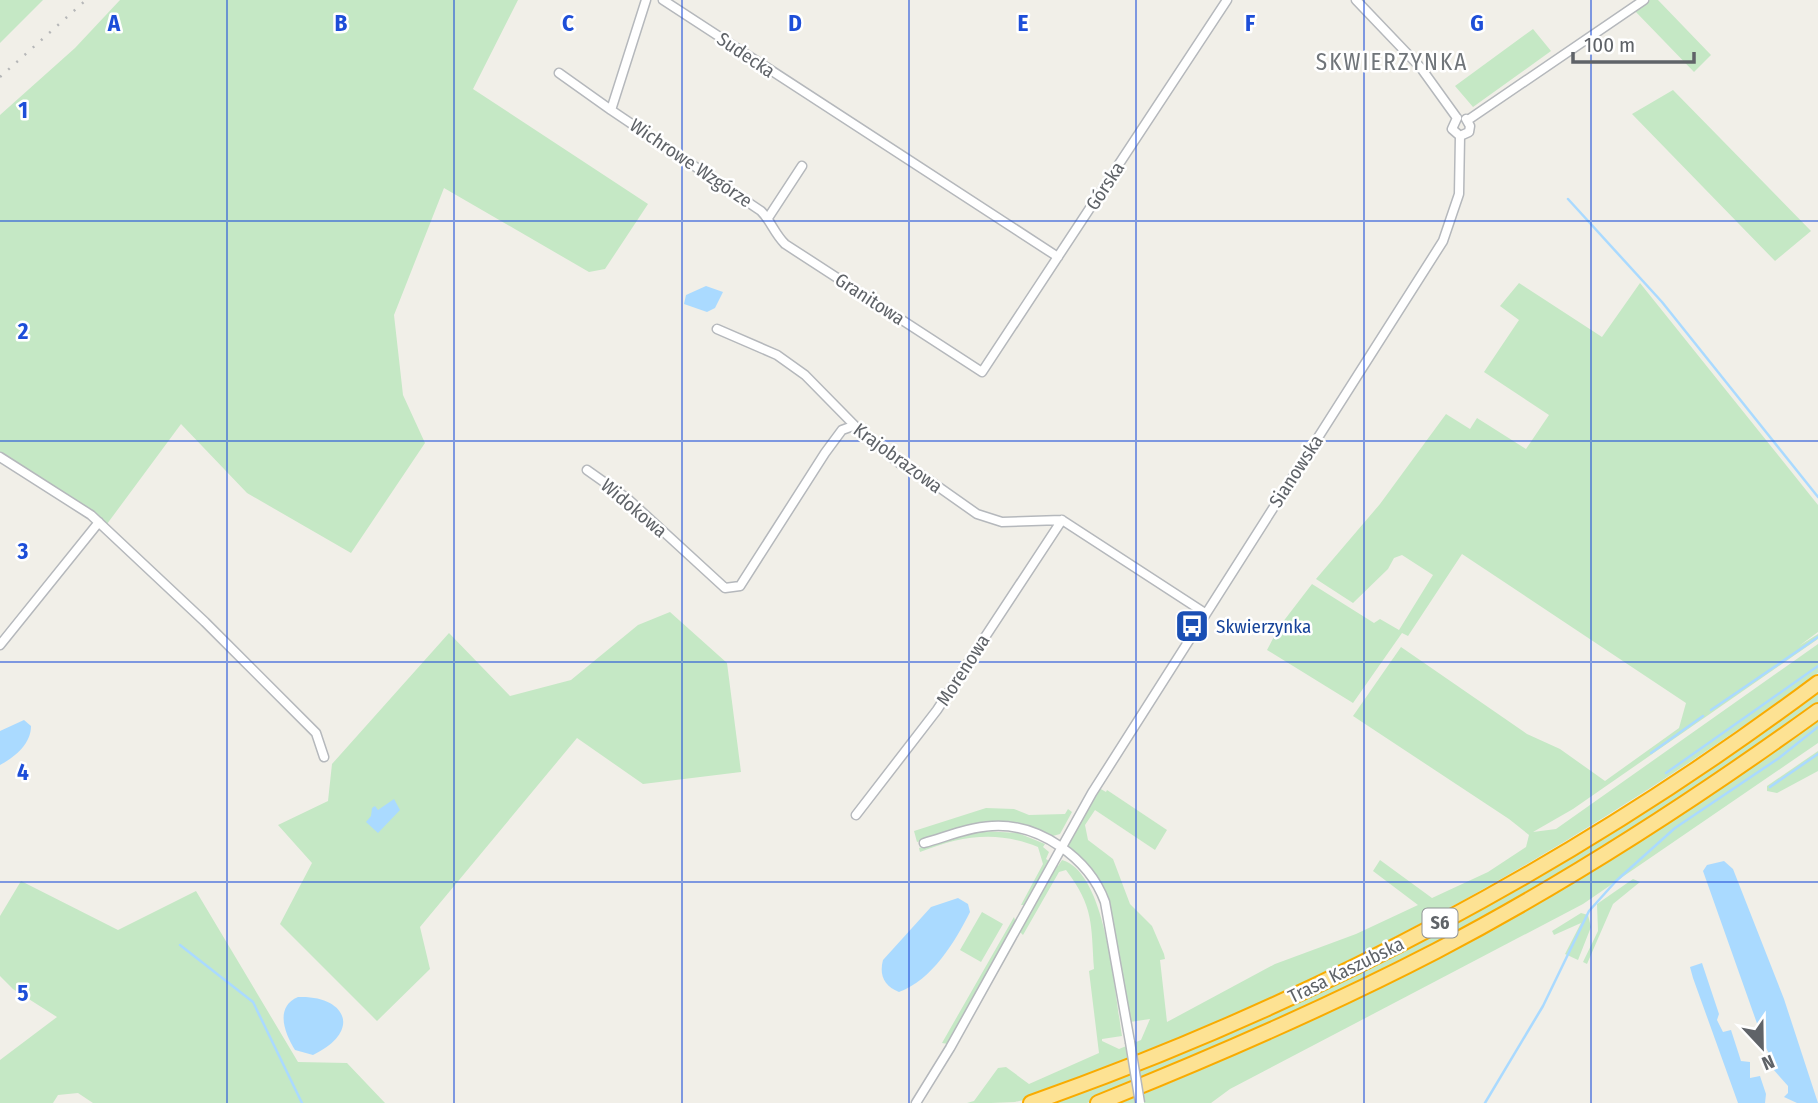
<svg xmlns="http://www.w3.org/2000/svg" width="1818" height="1103" font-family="'Fira Sans Condensed',sans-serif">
<rect width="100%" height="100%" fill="#f1efe8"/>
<path fill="#c5e8c5" d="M 0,0 L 43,0 L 0,43 Z
M 120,0 L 518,0 L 473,89 L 648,204 L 605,269 L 589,272 L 444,188 L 394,315 L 403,395 L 425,443 L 351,553 L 247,493 L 181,424 L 107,524 L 0,452 L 0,115 L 75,48 Z
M 1650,0 L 1658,0 L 1711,55 L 1694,72 L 1634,10 Z
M 1533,29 L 1551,51 L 1473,107 L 1455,86 Z
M 1673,90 L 1811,231 L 1775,261 L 1632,114 Z
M 1519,283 L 1602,337 L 1640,283 L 1818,505 L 1818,632 L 1799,646 L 1818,634 L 1818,639 L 1573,809 L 1533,832 L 1556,829 L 1818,644 L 1818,673 C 1619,818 1409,941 1182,1038 C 1142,1055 1101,1071 1059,1086 C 1045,1092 1030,1099 1015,1102 C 1000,1103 982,1103 967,1103 L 974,1101 L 998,1068 L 1006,1067 L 1029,1084 L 1099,1053 L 1089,971 L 1094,969 C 1091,924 1094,907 1066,870 L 1059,872 L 1023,935 L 1020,932 L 1055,864 L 1058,866 L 1062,860 C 1107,872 1115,996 1122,1036 L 1102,1039 L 1102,1041 L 1119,1049 L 1141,1040 L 1150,1019 L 1130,1022 L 1107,898 L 1092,870 L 1067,846 L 1099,788 L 1106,792 L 1107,790 L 1167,830 L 1155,850 L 1095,810 L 1085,825 L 1088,840 L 1113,859 L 1130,904 L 1152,926 L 1164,954 L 1165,959 L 1160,960 L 1167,1022 L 1275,964 L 1356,934 L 1418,905 L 1373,871 L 1380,860 L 1432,898 L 1488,872 L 1526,847 L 1529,835 L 1509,819 L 1353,716 L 1401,647 L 1527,734 L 1560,749 L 1605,781 L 1679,728 L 1686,703 L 1462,554 L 1408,636 L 1402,633 L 1353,703 L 1267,650 L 1279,627 L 1312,584 L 1374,623 L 1380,619 L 1399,630 L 1433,575 L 1402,555 L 1394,558 L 1388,569 L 1353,603 L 1316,579 L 1380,504 L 1446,414 L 1470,429 L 1477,418 L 1526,449 L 1549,415 L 1484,372 L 1519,320 L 1500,306 Z
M 670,612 L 727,663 L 741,772 L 643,784 L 577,738 L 420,927 L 430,969 L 377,1021 L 280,924 L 312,863 L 278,825 L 328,801 L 332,764 L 449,633 L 510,696 L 571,680 L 638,625 Z
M 1818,688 L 1818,705 L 1570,870 L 1412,958 L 1137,1084 L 1087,1103 L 1048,1103 L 1405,947 Z
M 1818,720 L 1818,743 L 1583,904 L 1230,1089 L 1211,1103 L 1121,1103 C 1369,1003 1601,877 1818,720 Z
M 1818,751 L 1818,771 L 1777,793 L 1767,791 L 1767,786 Z
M 986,808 L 1014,809 L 1029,815 L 1065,814 L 1068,809 L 1072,812 L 1060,834 L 1049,837 L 1038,831 L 972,826 L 917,842 L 914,831 Z
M 983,831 L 1018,833 L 1045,844 L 1043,847 L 1049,852 L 1046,859 L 1049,861 L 1025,905 L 1021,905 L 1043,864 L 1038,847 C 996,830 961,836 920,852 L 919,848 Z
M 1633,879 L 1640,882 L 1613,904 L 1587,964 L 1583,962 L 1598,931 L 1597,904 Z
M 21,881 L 118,930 L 196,891 L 298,1062 L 347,1063 L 385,1103 L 93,1103 L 78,1093 L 58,1095 L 53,1103 L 0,1103 L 0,1060 L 57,1017 L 13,989 L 0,976 L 0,916 Z
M 982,912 L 1003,924 L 981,962 L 960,950 Z
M 1581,913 L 1588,915 L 1591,927 L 1578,960 L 1565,954 L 1581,923 L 1554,935 L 1552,931 Z
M 1014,917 L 1016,923 L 948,1044 L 942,1043 Z"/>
<path fill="#aadaff" d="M 706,286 L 723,292 L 715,308 L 707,312 L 684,304 L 686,295 Z
M 24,720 L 31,726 C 31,744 15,757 0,765 L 0,731 Z
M 394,799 L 400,810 L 378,833 L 366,822 L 371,816 L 372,808 L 375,806 L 378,810 Z
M 1724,861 L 1733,869 L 1784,999 L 1818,1103 L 1797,1103 L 1784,1097 L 1788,1093 L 1788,1086 L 1773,1069 L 1773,1061 L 1765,1046 L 1703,871 L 1707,865 Z
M 958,898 L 968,904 L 970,912 C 955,942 932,980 899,992 C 884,986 879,975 883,960 L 931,907 Z
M 1702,963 L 1719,1014 L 1717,1020 L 1723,1032 L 1731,1030 L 1741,1061 L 1750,1062 L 1750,1078 L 1760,1076 L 1766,1094 L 1765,1103 L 1738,1103 L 1693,978 L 1690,967 Z
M 298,997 C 346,995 363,1031 313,1055 L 295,1050 C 285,1034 274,1007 298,997 Z"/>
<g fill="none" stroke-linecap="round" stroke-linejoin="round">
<path stroke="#aadaff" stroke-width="2.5" d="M 1568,199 L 1662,302 L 1818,497
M 1711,710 L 1818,637
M 1651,753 L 1703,716
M 1666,773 L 1818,666
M 1770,787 L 1818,754
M 180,945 L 253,1002 L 302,1103
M 1485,1103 L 1543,1006 L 1589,911 L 1616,881 L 1675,828 L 1779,758 L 1818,727"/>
<g stroke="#b5b8bc" stroke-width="11">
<path id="minor" d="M 646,0 L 611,110 L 761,211 C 771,221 774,233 785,244 L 982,372 L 1227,0
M 663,0 L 1058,257
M 1356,0 L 1421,68 L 1457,118
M 559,73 L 611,110
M 1457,118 L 1452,129 L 1460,136
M 1468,120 L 1644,0
M 1460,136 L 1469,132 L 1470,126 L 1466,119
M 768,218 L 802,166
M 717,329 L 777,355 L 805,375 L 864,435 L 899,463 L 916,471 L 977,514 L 1002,522 L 1062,520
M 0,457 L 91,515 L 205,622 L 316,733 L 324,757
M 587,470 L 628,499 L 725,588 L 740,586 L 825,453 L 842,430 L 853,426
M 1062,520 L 1205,613
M 0,645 L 99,522
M 856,815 L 937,710 L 1062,520
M 924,843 C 946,837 969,827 992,826 C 1039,823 1089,858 1105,902 L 1130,1042
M 916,1103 L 950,1048 L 1092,793 L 1443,241 L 1459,194 L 1460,136"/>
</g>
<g stroke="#f9ab00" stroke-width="18">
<path id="motorway" d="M 1031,1103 C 1312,1004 1579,862 1818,683
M 1098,1103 C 1213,1057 1326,1008 1436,951 C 1570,881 1696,799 1818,711"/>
</g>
<use href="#minor" stroke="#fff" stroke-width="8"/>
<use href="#motorway" stroke="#fde293" stroke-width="14"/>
<path stroke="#b6b7b8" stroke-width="2.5" stroke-dasharray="2 9" stroke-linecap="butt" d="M 0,77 L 86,0"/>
<g stroke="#b5b8bc" stroke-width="11" stroke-linecap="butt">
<path id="minor-bridge" d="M 1130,1042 L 1140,1103"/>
</g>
<use href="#minor-bridge" stroke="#fff" stroke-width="8"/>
</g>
<path fill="none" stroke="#1d4ed8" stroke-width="2" stroke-opacity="0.55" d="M 227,0 L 227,1103M 454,0 L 454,1103M 682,0 L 682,1103M 909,0 L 909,1103M 1136,0 L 1136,1103M 1364,0 L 1364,1103M 1591,0 L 1591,1103M 0,221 L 1818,221M 0,441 L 1818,441M 0,662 L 1818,662M 0,882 L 1818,882"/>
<defs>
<g id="bus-square" transform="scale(1.75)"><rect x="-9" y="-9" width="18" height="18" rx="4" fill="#1a4fb4" stroke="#fff"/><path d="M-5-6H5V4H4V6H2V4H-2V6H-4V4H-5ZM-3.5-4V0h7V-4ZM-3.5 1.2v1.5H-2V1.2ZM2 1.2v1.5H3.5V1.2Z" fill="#fff"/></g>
</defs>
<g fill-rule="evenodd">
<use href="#bus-square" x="1192" y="626"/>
</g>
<g text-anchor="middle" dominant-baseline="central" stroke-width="5" stroke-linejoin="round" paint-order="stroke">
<rect fill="#fff" stroke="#8f9295" stroke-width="2" x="1422.5" y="908.5" width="35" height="29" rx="5"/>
<g font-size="18" font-weight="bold" fill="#5f6368">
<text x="1440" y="923">S6</text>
</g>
<g font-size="19" fill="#5f6368" stroke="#fff">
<text transform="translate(746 55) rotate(34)">Sudecka</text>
<text transform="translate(691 163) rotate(34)">Wichrowe Wzgórze</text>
<text transform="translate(1105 186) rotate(-57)">Górska</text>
<text transform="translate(870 299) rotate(33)">Granitowa</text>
<text transform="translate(898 458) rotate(36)">Krajobrazowa</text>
<text transform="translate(1296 471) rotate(-57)">Sianowska</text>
<text transform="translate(634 508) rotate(40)">Widokowa</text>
<text transform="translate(963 670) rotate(-57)">Morenowa</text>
<text transform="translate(1346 970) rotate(-26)">Trasa Kaszubska</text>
</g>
<g font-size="19" fill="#164399" stroke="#fff" text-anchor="start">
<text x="1216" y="626">Skwierzynka</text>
</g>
<g font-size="23" letter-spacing="2" fill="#70757a" stroke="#fff">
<text x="1392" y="62">SKWIERZYNKA</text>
</g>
</g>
<g font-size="23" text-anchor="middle" font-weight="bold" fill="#1d4ed8" stroke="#fff" stroke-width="5" stroke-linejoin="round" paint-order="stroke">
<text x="114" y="31">A</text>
<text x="341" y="31">B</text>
<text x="568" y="31">C</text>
<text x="795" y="31">D</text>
<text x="1023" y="31">E</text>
<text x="1250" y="31">F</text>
<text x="1477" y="31">G</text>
<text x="23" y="118">1</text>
<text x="23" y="339">2</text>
<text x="23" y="559">3</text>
<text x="23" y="780">4</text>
<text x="23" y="1001">5</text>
</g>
<g transform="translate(1762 1047) rotate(158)" stroke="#ffffff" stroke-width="5" paint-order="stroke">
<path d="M0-5L12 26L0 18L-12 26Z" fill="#5f6368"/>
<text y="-10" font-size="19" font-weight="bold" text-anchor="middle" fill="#5f6368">N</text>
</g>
<path d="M1573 52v10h121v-10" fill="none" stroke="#5f6368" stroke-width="3.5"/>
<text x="1584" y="52" font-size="21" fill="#5f6368" stroke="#ffffff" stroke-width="5" paint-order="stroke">100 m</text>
</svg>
